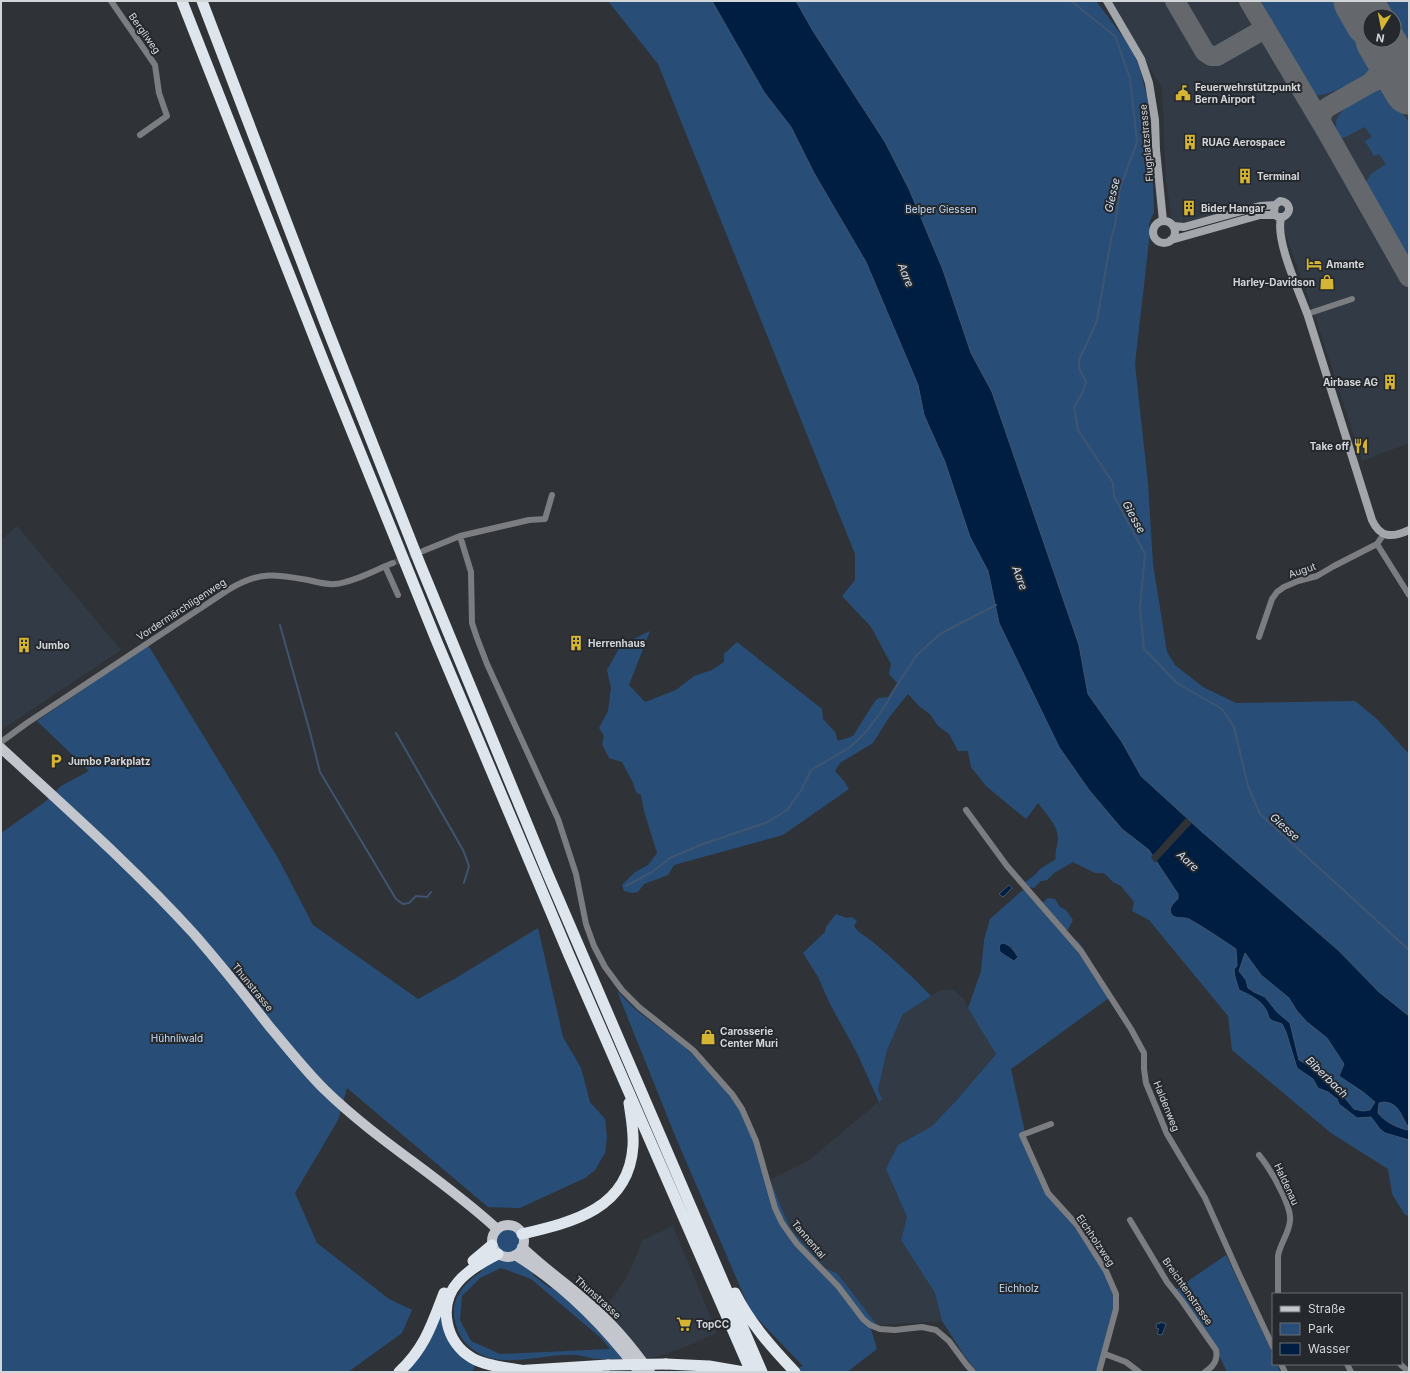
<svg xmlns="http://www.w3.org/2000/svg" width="1410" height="1373" font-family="Inter,sans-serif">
<rect width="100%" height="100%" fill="#2f3338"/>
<path fill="#323b45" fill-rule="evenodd" d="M 1110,1 L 1409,1 L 1409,443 L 1362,461 L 1316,319 L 1275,205 L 1173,226 L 1166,181 L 1162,88 ZM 1370,16 L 1394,16 L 1394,40 L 1370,40 Z
M 17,526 L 121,650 L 1,730 L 1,540 Z
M 940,990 L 953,990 L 964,999 L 968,1008 L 996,1053 L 955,1102 L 931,1127 L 898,1145 L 886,1169 L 907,1217 L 901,1240 L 935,1293 L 942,1321 L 877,1325 L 837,1273 L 825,1268 L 791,1230 L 770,1180 L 808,1161 L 882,1099 L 878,1090 L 887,1050 L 903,1014 Z
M 673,1226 L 717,1333 L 680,1349 L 645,1360 L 603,1312 L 627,1277 L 643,1240 Z"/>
<path fill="#284e78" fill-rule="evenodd" d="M 608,1 L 1096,1 L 1124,38 L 1132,51 L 1139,65 L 1147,97 L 1151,139 L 1154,212 L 1149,224 L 1149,241 L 1135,364 L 1148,483 L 1153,564 L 1167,652 L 1175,665 L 1203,687 L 1236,703 L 1355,701 L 1378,720 L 1409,754 L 1409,1216 L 1405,1215 L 1392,1194 L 1388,1169 L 1331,1133 L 1232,1050 L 1228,1016 L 1149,920 L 1132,911 L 1134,902 L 1121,886 L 1113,882 L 1104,873 L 1095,873 L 1073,862 L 1054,873 L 1047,880 L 1041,881 L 1034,888 L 1029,887 L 1025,882 L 1035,875 L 1040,869 L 1056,859 C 1054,852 1058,846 1058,839 C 1058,825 1046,814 1038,803 L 1026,819 L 986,786 L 971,767 L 968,751 L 958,751 L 949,734 L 938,726 L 930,714 L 920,707 L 908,694 L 890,716 L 873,743 L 840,763 L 835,771 L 844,781 L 849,789 L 783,835 L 674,865 L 668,875 L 644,884 L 638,892 L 632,893 L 624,891 L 622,885 L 634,873 L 648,865 L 657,853 L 644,811 L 641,795 L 636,792 L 633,783 L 622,762 L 609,758 L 602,744 L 604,736 L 599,728 L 608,711 L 611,688 L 607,670 L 621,645 L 650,631 L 629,685 L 645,702 L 676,690 L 694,676 L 712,670 L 724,662 L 724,654 L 737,642 L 822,709 L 823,719 L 835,732 L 838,741 L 853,736 L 875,701 L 879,698 L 888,697 L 897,683 L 889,674 L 891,664 L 871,627 L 842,596 L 855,580 L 855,554 L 658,64 Z
M 1261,1 L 1338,1 L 1370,57 C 1372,62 1371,68 1368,72 C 1361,79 1327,97 1317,95 L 1312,89 Z
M 1378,1 L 1409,1 L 1409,49 L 1406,50 L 1394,30 L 1394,16 L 1386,16 Z
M 1377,90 L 1388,92 L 1391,93 L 1409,123 L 1409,259 L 1366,182 L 1371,174 L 1386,164 L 1379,154 L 1374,156 L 1365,141 L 1372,137 L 1365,127 L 1341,139 C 1339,135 1336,130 1336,125 C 1335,109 1364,96 1377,90 Z
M 148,645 L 278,858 L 313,925 L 418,999 L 456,978 L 538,928 L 563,1037 L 581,1068 L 590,1102 L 605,1119 L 607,1138 L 605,1153 L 595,1170 L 585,1178 L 520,1208 L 488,1207 L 347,1088 L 338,1120 L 295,1193 L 317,1243 L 389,1299 L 412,1310 L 402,1333 L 348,1372 L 1,1372 L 1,833 L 45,802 L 61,786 L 89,771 L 37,721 Z
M 1025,888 L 1041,904 L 1048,898 L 1055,899 L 1060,907 L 1066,910 L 1073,920 L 1067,931 L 1071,940 L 1078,941 L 1089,958 L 1109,998 L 1011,1069 L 1028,1146 L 1048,1192 L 1086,1239 L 1115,1294 L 1115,1308 L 1098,1372 L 976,1371 L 964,1355 L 942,1321 L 935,1293 L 901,1240 L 907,1217 L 886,1169 L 898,1145 L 931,1127 L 955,1102 L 996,1054 L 968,1008 L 981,971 L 984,940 L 990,919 ZM 1011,946 L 1018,957 L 1010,959 L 1002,954 Z
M 836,914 L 847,918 L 852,917 L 857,921 L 854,926 C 858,933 867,937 873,942 C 893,959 912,976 931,996 L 903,1014 L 887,1050 L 878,1090 L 882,1099 L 879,1102 L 857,1053 L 830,1004 L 818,977 L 803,953 L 825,932 L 826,927 Z
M 617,991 L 636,1010 L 685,1047 L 722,1085 L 742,1114 L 791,1230 L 825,1268 L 837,1273 L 877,1325 L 871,1329 L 877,1349 L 847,1372 L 789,1372 L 803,1366 L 751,1312 L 676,1138 Z
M495 1241a12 12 0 1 1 24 0a12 12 0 1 1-24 0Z
M 1226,1255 L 1270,1348 L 1273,1356 L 1273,1364 L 1277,1364 L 1280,1372 L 1227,1372 L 1216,1349 L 1175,1290 Z
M 499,1259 L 507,1260 L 514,1259 L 531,1270 L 533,1275 L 550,1288 L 554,1287 L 571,1302 L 624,1359 C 616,1359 607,1360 599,1359 C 591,1359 583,1355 575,1355 C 542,1353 500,1372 471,1348 C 461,1340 456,1329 454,1316 C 452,1297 466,1281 481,1272 L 482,1266 ZM 501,1268 L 531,1279 L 601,1338 L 610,1349 L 500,1354 L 471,1341 L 460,1320 L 462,1296 L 480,1278 Z
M 439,1314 L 442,1315 L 475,1364 L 474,1370 L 466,1372 L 404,1372 Z"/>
<path fill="#001e41" stroke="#3f556f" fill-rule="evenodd" d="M 712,1 L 796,1 L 813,31 L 885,142 L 909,189 L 943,270 L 971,353 L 992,392 L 1079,645 L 1088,694 L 1122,742 L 1141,776 L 1201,831 L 1338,950 L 1379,992 L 1409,1016 L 1409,1140 L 1385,1133 L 1380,1129 L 1371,1117 L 1357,1118 L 1339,1104 L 1337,1099 L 1328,1092 L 1318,1088 L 1313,1079 L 1297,1068 L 1286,1032 L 1282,1024 L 1273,1021 L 1269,1018 C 1266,1002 1252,996 1239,990 C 1237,983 1234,976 1234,969 L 1237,966 L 1236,949 C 1221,939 1205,928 1189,919 C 1185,917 1175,919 1172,915 C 1167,909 1174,902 1178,899 L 1178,894 L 1149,850 L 1122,829 L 1089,790 L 1059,747 L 999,623 L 988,571 L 970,537 L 945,462 L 924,415 L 918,385 L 866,262 L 814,173 L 791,127 L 764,92 ZM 1245,953 L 1261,975 L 1289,998 L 1297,1011 L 1307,1022 L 1327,1038 L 1344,1064 L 1339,1076 L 1363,1092 L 1375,1102 L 1370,1110 L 1363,1111 L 1354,1109 L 1339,1091 L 1325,1082 L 1311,1067 L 1299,1060 L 1290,1023 L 1277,1012 L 1265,997 L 1254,992 L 1248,988 L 1246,980 L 1239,971 ZM 1384,1102 C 1400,1103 1401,1117 1409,1128 L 1407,1130 C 1396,1127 1385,1122 1378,1113 L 1379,1103 Z
M 1009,885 L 1012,888 L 1003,897 L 999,894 Z
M 1002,943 C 1010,944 1014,951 1018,957 L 1014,961 L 1000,952 L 999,946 Z
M 1160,1322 L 1166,1324 L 1162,1335 L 1157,1334 L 1159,1329 L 1156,1328 L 1157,1323 L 1160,1324 Z"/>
<path fill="#2f3338" d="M 1186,818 L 1192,823 L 1155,863 L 1151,857 Z"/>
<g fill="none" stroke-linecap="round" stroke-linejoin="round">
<path stroke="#3f556f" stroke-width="2" d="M 1071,1 L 1115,36 L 1130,78 L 1137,142 L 1120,188 L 1115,226 L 1111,239 L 1097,321 L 1079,360 L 1079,368 L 1086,382 L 1082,394 L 1074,407 L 1078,430 L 1113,483 L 1114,496 L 1145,554 L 1140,608 L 1144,649 L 1177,683 L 1222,709 L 1234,727 L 1248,786 L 1260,814 L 1409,950
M 280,625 L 310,732 L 320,772 L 396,899 L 403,904 L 409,903 L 416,896 L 427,897 L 431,892
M 396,733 L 463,850 L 469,866 L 464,883
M 626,886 L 652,872 L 670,858 L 703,844 L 768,822 L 788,809 L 802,789 L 811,770 L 849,748 L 865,733 L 881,712 L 901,679 L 917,655 L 940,634 L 996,605"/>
<path stroke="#64686c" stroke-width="20" d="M 1175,1 L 1205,52 L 1211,56 L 1217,56 L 1261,31 L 1263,24
M 1249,1 L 1328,134 L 1409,277
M 1372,81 C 1385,69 1386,56 1380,40
M 1372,82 C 1386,77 1399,81 1409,92
M 1322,124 C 1320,117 1322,111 1328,107 L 1409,61"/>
<path stroke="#64686c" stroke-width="49" d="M 1358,1 L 1370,22
M 1380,40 L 1409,90"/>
<path stroke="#484b50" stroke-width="6" stroke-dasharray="6 3" stroke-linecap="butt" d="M 393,563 L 418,553"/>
<path stroke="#7b7d80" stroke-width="6" d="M 111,1 L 155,65 L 159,93 L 167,116 L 140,135
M 1307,314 L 1352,299
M 1384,534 L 1377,544 L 1409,595
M 460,536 L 471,572 L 472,623 L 477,638 L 487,664 L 558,819 L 576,874 L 586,924 L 594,946 L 605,967 L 622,990 L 639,1007 L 693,1050 L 732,1094 L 742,1109 L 756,1141 L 775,1208 L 782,1223 L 797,1244 L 838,1286 L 863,1319 L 870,1325 L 880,1329 L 895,1330 L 922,1327 L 936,1330 L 949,1341 L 966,1364 L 973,1372
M 423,551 L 460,536 L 529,520 L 545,519 L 552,495
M 385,566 L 398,595
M 1259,637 L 1272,599 L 1277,592 L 1284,587 L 1298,581 L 1317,576 L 1334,566 L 1377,544
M 1,742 L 27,723 L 228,590 C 259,571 274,574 308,580 C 317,582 326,585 335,584 C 352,583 377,569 393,563
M 966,810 L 1007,866 L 1081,951 L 1131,1029 L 1144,1053 L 1144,1069 L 1146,1083 L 1167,1134 L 1205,1198 L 1238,1272 L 1273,1347
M 1051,1124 L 1022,1135 L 1048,1193 L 1077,1225 L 1106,1271 L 1116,1294 L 1116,1309 L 1099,1372
M 1259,1155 C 1269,1167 1292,1205 1290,1221 C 1289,1233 1280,1244 1278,1256 L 1278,1294
M 1130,1220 L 1167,1282 L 1182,1301 L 1216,1350 C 1218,1360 1214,1366 1205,1372
M 1105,1354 L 1126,1362 L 1139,1372
M 1281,1364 L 1285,1372
M 1347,1364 L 1351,1372
M 1400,1364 L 1409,1372"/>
<path stroke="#a3a7ac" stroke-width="8" d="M 1107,1 L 1141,59 L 1149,83 L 1155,120 L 1156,150 L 1163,221
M 1281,218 C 1275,241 1300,293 1308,316 C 1329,384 1351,452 1372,520 C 1380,538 1392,538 1409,530
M1153 232a11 11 0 1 1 22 0a11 11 0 1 1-22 0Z
M 1173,226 L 1184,227 L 1260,206 L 1275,205
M 1171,240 L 1260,215 L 1275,215 L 1278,217 L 1283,217 C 1292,213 1291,202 1280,201 L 1275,205 L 1274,212 L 1275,215"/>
<path stroke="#c3c7cd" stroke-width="10" d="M 1,748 C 67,809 134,868 194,934 C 220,964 245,995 269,1026 C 287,1047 304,1069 324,1089 C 377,1141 442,1178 497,1229
M492 1241a16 16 0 1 1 32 0a16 16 0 1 1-32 0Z
M 522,1247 C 544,1268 568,1285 591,1305 C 613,1324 633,1348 650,1372
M 515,1255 C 564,1285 605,1327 639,1372"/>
<path stroke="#dfe5ec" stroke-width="11" d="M 182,1 L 327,370 L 437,642 L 569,955 L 751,1372
M 202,1 L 327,328 L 420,564 L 547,872 L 762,1372
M 522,1234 C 573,1222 629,1209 633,1146 C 634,1131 631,1117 629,1103
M 498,1254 C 484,1261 468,1270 458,1282 C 437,1306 446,1343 472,1358 C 486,1366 504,1367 520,1370
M 473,1261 L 492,1245
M 735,1293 C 750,1323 772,1348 795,1372
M 666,1364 L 709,1366 L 744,1372
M 514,1371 L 608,1365
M 399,1372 C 425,1348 432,1324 444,1293"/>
<path stroke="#dfe5ec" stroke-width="11" d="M 608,1365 L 666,1364"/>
</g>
<defs>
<g id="civic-bare" transform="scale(1.2)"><path d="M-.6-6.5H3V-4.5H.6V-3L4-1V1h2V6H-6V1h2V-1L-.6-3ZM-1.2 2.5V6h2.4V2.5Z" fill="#d6b534" stroke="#25292e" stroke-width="2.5" paint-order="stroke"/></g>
<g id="building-bare" transform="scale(1.2)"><path d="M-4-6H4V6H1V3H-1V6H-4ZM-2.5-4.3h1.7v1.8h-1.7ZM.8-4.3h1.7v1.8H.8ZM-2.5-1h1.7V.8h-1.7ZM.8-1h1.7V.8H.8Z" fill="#d6b534" stroke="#25292e" stroke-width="2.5" paint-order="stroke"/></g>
<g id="hotel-bare" transform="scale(1.2)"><path d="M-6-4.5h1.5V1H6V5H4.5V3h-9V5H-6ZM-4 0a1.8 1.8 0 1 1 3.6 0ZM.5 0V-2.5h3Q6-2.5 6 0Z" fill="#d6b534" stroke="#25292e" stroke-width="2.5" paint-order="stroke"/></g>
<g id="shop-bare" transform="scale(1.2)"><path d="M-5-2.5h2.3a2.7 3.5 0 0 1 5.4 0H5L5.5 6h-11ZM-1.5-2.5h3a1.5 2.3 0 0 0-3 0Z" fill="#d6b534" stroke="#25292e" stroke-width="2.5" paint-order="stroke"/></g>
<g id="restaurant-bare" transform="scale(1.2)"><path d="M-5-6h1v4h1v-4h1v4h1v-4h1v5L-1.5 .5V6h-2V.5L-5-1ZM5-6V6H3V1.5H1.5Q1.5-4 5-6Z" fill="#d6b534" stroke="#25292e" stroke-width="2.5" paint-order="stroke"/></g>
<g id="parking-bare" transform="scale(1.2)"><path d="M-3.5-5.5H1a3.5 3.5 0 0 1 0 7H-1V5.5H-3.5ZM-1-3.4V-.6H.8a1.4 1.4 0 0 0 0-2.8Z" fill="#d6b534" stroke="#25292e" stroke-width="2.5" paint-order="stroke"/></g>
<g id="supermarket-bare" transform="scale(1.2)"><path d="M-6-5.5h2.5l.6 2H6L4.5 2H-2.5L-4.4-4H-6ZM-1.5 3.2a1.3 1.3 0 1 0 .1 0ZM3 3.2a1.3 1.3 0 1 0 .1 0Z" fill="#d6b534" stroke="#25292e" stroke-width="2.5" paint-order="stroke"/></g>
</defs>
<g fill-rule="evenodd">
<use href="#civic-bare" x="1183" y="93"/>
<use href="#building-bare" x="1190" y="142"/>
<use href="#building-bare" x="1245" y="176"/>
<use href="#building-bare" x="1189" y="208"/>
<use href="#hotel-bare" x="1314" y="264"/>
<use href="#shop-bare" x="1327" y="282"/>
<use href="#building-bare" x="1390" y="382"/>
<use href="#restaurant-bare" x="1361" y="446"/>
<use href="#building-bare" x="576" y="643"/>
<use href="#building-bare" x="24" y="645"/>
<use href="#parking-bare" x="56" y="761"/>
<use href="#shop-bare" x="708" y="1037"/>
<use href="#supermarket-bare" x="684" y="1324"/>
</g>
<g text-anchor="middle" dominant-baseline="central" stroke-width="4" stroke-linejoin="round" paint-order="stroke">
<g font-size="10" fill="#d3d6d9" stroke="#25292e">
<text transform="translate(145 33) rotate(55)">Bergliweg</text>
<text transform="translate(1146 143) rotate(-95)">Flugplatzstrasse</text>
<text transform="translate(1302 570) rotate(-19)">Augut</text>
<text transform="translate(181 609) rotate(-33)">Vordermärchligenweg</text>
<text transform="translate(253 987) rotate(51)">Thunstrasse</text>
<text transform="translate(1167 1106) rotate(68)">Haldenweg</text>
<text transform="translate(1287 1184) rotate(65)">Haldenau</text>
<text transform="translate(809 1239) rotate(50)">Tannental</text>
<text transform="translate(1096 1240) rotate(56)">Eichholzweg</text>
<text transform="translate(1188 1291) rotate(55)">Breichtenstrasse</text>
<text transform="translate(598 1297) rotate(42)">Thunstrasse</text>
</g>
<g font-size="10" font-weight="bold" fill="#d3d6d9" stroke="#25292e" text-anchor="start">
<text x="1195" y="87">Feuerwehrstützpunkt<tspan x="1195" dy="12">Bern Airport</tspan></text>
<text x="1202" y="142">RUAG Aerospace</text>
<text x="1257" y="176">Terminal</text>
<text x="1201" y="208">Bider Hangar</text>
<text x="1326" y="264">Amante</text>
<text x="1315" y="282" text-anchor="end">Harley-Davidson</text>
<text x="1378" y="382" text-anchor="end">Airbase AG</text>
<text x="1349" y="446" text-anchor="end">Take off</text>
<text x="588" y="643">Herrenhaus</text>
<text x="36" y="645">Jumbo</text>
<text x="68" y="761">Jumbo Parkplatz</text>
<text x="720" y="1031">Carosserie<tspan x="720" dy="12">Center Muri</tspan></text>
<text x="696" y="1324">TopCC</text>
</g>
<g font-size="10" fill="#c4defd" stroke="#25292e">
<text x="941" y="209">Belper Giessen</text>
<text x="177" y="1038">Hühnliwald</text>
<text x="1019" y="1288">Eichholz</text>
</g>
<g font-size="11" font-style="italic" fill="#d6e3f3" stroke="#25292e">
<text transform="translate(1112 195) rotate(-77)">Giesse</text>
<text transform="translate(906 275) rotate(69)">Aare</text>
<text transform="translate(1134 517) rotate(61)">Giesse</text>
<text transform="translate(1020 578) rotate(70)">Aare</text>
<text transform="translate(1285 827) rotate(42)">Giesse</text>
<text transform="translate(1188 861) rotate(42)">Aare</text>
<text transform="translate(1327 1077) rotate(44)">Biberbach</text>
</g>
</g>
<rect width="1410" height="1373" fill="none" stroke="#d3d6d9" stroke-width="4"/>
<rect x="1272" y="1293" width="130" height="72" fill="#25292e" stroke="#6b6e72"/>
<rect x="1280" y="1306" width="20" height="6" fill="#c3c7cd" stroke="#6b6e72"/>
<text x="1308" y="1313" font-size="12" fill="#d3d6d9">Straße</text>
<rect x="1280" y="1323" width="20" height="12" fill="#284e78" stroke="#6b6e72"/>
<text x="1308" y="1333" font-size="12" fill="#d3d6d9">Park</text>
<rect x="1280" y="1343" width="20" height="12" fill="#001e41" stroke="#6b6e72"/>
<text x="1308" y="1353" font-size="12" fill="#d3d6d9">Wasser</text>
<g transform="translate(1382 28) rotate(190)"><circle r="19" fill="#25292e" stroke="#6b6e72"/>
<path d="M0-3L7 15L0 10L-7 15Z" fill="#d6b534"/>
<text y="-6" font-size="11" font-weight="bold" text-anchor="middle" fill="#d3d6d9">N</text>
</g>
</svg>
